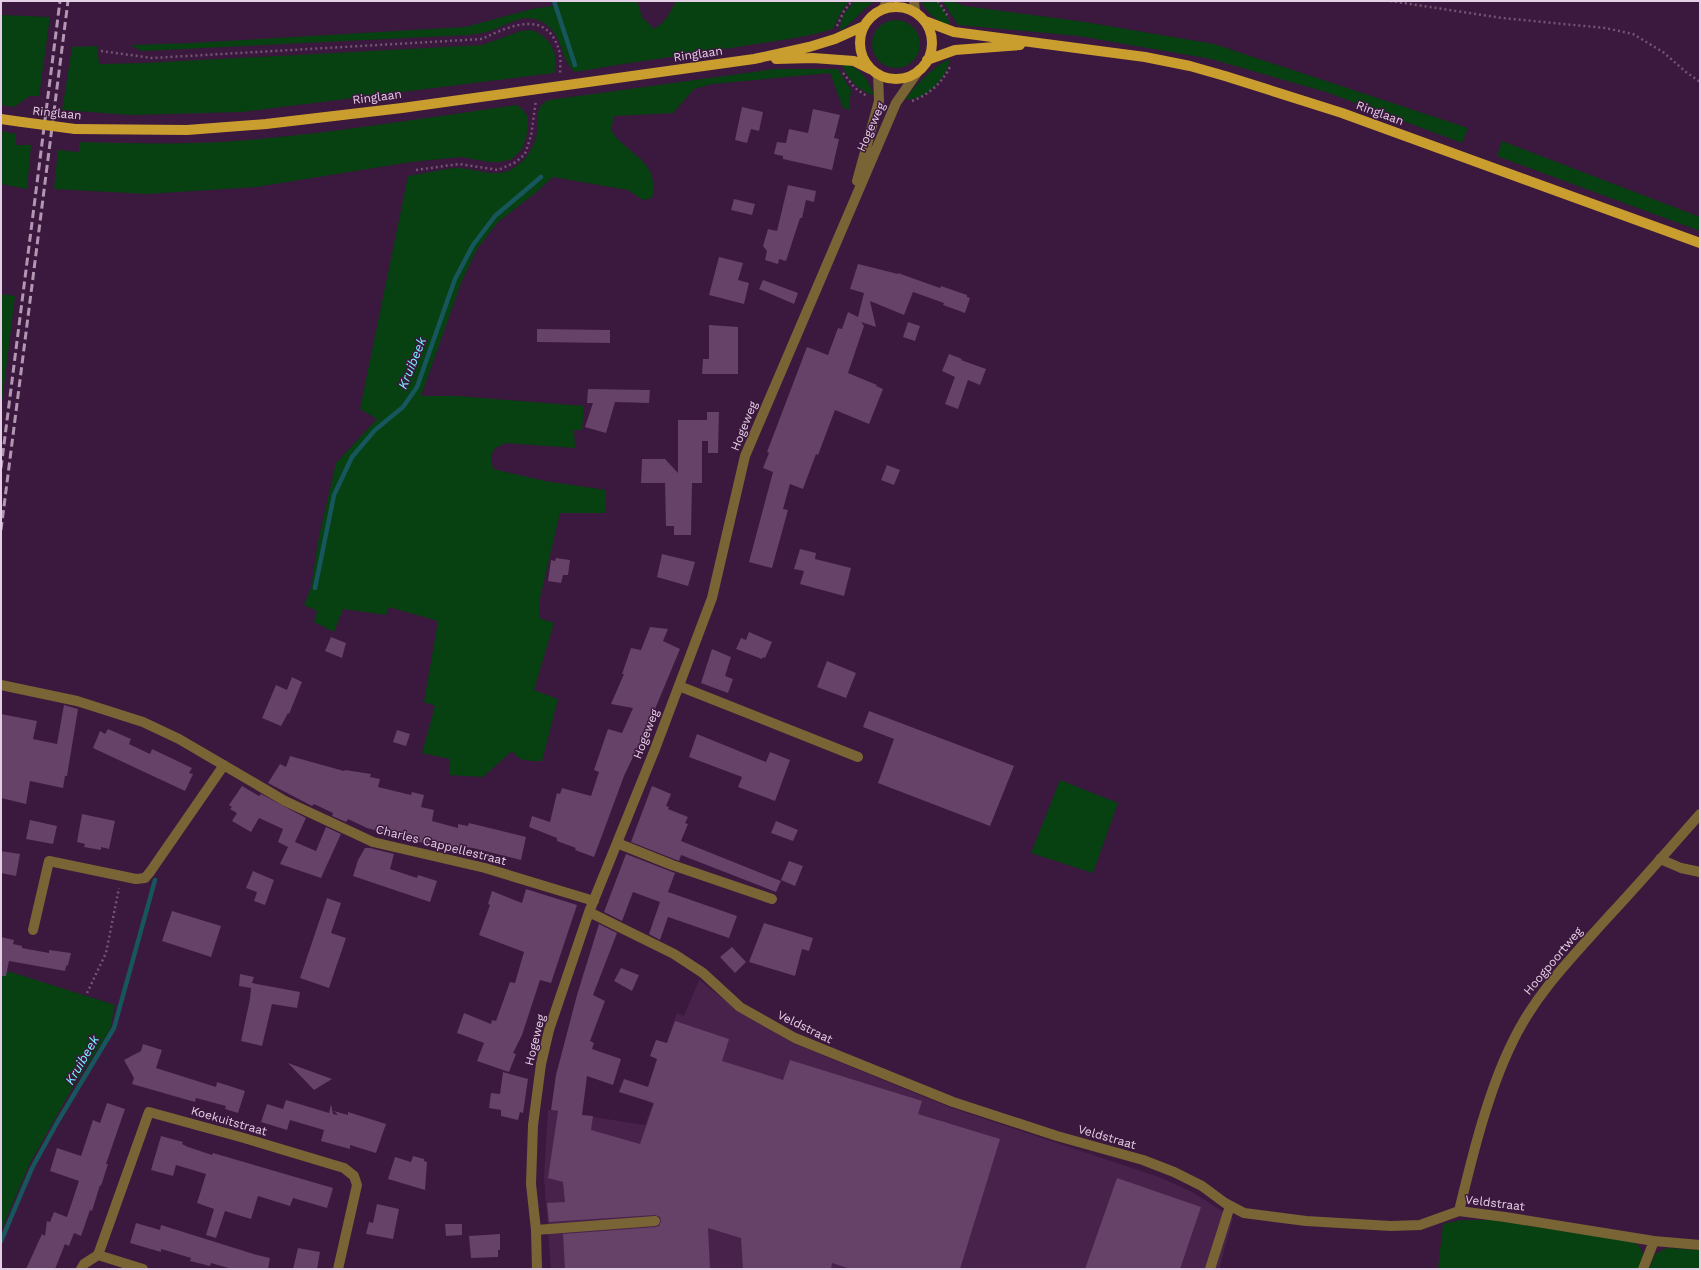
<svg xmlns="http://www.w3.org/2000/svg" width="1701" height="1270" font-family="'Work Sans',sans-serif">
<rect width="100%" height="100%" fill="#3b183d"/>
<path fill="#49224b" d="M 699,980 L 740,1012 L 795,1044 L 949,1107 L 1159,1177 L 1192,1192 L 1233,1218 L 1219,1269 L 551,1269 L 544,1177 L 548,1110 L 645,1125 L 653,1104 L 646,1101 L 677,1013 L 684,1016 Z"/>
<path fill="#074011" d="M 556,1 L 634,1 L 638,3 L 642,17 L 654,29 C 665,23 670,12 676,1 L 849,1 L 840,14 L 833,29 C 804,38 774,41 744,46 C 687,55 631,62 575,72 C 564,63 563,49 557,37 C 551,25 535,15 521,19 C 511,21 502,27 493,30 C 485,33 476,34 468,35 L 142,51 L 130,45 L 191,43 L 465,27 L 532,9 L 559,5 Z
M 855,1 L 876,1 C 861,8 854,24 839,31 L 843,15 Z
M 921,1 C 925,1 931,0 934,1 C 942,3 948,18 950,25 C 938,23 926,12 921,1 Z
M 942,1 L 951,1 L 965,6 L 1085,22 L 1214,44 L 1468,128 L 1462,143 L 1326,92 L 1211,59 L 1079,36 L 958,25 Z
M 1,15 L 50,17 L 39,96 L 30,96 L 14,107 L 1,105 Z
M872 44a24 24 0 1 1 48 0a24 24 0 1 1-48 0Z
M 532,30 C 550,37 560,54 554,73 L 242,112 L 131,115 L 62,110 L 72,47 L 97,46 L 99,64 L 145,63 L 482,45 L 521,31 Z
M 950,59 C 946,80 926,99 905,100 C 910,90 939,61 950,59 Z
M 842,64 C 859,65 870,81 874,96 C 859,90 847,80 842,64 Z
M 774,69 L 838,69 L 851,90 L 849,110 L 843,108 L 830,73 L 712,84 L 694,89 L 673,113 L 614,116 L 611,130 C 626,155 661,160 652,198 L 643,200 L 628,190 L 553,177 L 534,194 L 498,222 L 477,249 L 461,283 L 421,396 L 457,396 L 584,406 L 582,430 L 574,430 L 575,448 L 506,443 L 495,448 L 491,457 L 493,469 L 545,481 L 606,490 L 605,513 L 560,513 L 540,598 L 539,618 L 554,623 L 534,690 L 558,699 L 542,761 C 529,761 520,762 512,751 L 483,777 L 449,775 L 450,759 L 422,753 L 435,706 L 424,702 L 438,621 L 389,607 L 386,615 L 343,609 L 334,632 L 314,622 L 317,611 L 304,605 L 311,588 L 318,541 L 336,463 L 377,419 L 360,409 L 408,176 C 424,174 440,169 456,168 C 475,168 492,178 510,170 C 524,163 536,147 537,131 C 539,119 534,106 549,100 Z
M 517,105 L 524,111 L 528,117 L 528,127 L 526,138 L 522,149 L 512,159 L 500,162 L 489,162 L 461,157 L 411,162 L 256,187 L 147,194 L 54,189 L 58,150 L 79,152 L 79,142 C 131,143 182,145 234,141 C 328,134 423,118 517,105 Z
M 1,131 L 16,134 L 16,145 L 31,145 L 27,189 L 1,184 Z
M 1502,141 L 1700,217 L 1700,231 L 1497,156 Z
M 1,294 L 15,296 L 1,410 Z
M 1060,780 L 1118,803 L 1093,873 L 1031,853 Z
M 1,969 L 115,1005 L 110,1030 L 70,1092 L 29,1165 L 1,1231 Z
M 1461,1220 L 1492,1220 L 1629,1241 C 1645,1246 1645,1255 1639,1269 L 1438,1269 L 1443,1224 Z
M 1667,1248 L 1700,1250 L 1700,1269 L 1649,1269 L 1655,1254 Z"/>
<g fill="none" stroke-linecap="round" stroke-linejoin="round">
<path stroke="#17565c" stroke-width="4.5" d="M 554,1 L 575,65
M 315,588 L 334,495 L 352,457 L 375,430 L 403,407 L 417,387 L 455,279 L 473,245 L 495,216 L 541,177
M 1,1241 L 32,1168 L 58,1121 L 114,1028 L 155,880"/>
</g>
<path fill="#664168" d="M 742,107 L 763,112 L 759,131 L 751,129 L 747,143 L 735,140 Z
M 813,109 L 840,115 L 834,138 L 839,139 L 832,170 L 783,159 L 783,156 L 774,154 L 777,142 L 786,143 L 789,129 L 808,133 Z
M 788,185 L 816,191 L 814,202 L 806,200 L 802,218 L 800,218 L 786,261 L 779,259 L 778,264 L 765,260 L 767,251 L 763,246 L 768,229 L 777,231 Z
M 734,199 L 755,204 L 752,215 L 731,210 Z
M 719,257 L 743,263 L 738,280 L 749,283 L 744,304 L 709,295 Z
M 858,264 L 898,274 L 898,273 L 940,288 L 941,286 L 967,295 L 967,297 L 970,298 L 965,313 L 943,305 L 944,303 L 913,292 L 904,315 L 870,301 L 876,327 L 861,322 L 864,326 L 848,373 L 877,385 L 876,386 L 883,389 L 869,424 L 835,410 L 818,455 L 816,454 L 803,489 L 790,484 L 783,509 L 788,510 L 772,568 L 749,562 L 773,472 L 763,468 L 769,453 L 767,452 L 807,347 L 828,355 L 838,328 L 842,329 L 848,312 L 858,317 L 864,293 L 850,289 Z
M 763,280 L 798,293 L 794,304 L 759,289 Z
M 908,322 L 920,326 L 915,341 L 903,337 Z
M 709,325 L 738,327 L 738,374 L 702,374 L 703,359 L 709,359 Z
M 537,329 L 610,330 L 610,343 L 537,342 Z
M 949,354 L 962,359 L 961,360 L 986,369 L 980,385 L 968,380 L 958,409 L 945,404 L 955,377 L 942,371 Z
M 588,389 L 650,390 L 649,403 L 615,402 L 606,433 L 585,427 L 593,403 L 587,403 Z
M 707,412 L 719,412 L 718,453 L 708,453 L 708,441 L 702,441 L 702,483 L 692,483 L 691,535 L 674,535 L 674,526 L 666,526 L 665,483 L 641,483 L 642,459 L 665,459 L 678,473 L 678,420 L 707,420 Z
M 887,465 L 900,470 L 894,485 L 881,480 Z
M 800,549 L 816,553 L 815,559 L 851,568 L 844,596 L 800,584 L 804,571 L 794,569 Z
M 662,554 L 695,562 L 688,586 L 657,577 Z
M 556,558 L 570,560 L 568,575 L 563,575 L 561,583 L 548,581 L 551,560 L 555,561 Z
M 650,627 L 668,629 L 663,641 L 680,649 L 650,721 L 624,776 L 594,857 L 575,850 L 576,848 L 557,841 L 557,838 L 529,827 L 532,816 L 550,822 L 557,793 L 560,794 L 562,788 L 591,796 L 599,772 L 594,770 L 608,729 L 622,733 L 633,708 L 611,704 L 624,674 L 622,674 L 631,648 L 641,650 Z
M 749,632 L 772,642 L 765,658 L 763,657 L 762,659 L 736,649 L 741,638 L 746,640 Z
M 331,637 L 346,643 L 342,658 L 325,651 Z
M 712,649 L 731,657 L 725,676 L 733,679 L 728,693 L 701,683 Z
M 827,661 L 856,673 L 846,698 L 817,687 Z
M 292,677 L 302,682 L 289,714 L 288,713 L 281,726 L 262,718 L 276,685 L 287,690 Z
M 64,705 L 78,709 L 67,776 L 65,776 L 63,788 L 30,781 L 26,804 L 1,798 L 1,714 L 37,721 L 33,739 L 57,744 Z
M 869,711 L 1014,766 L 990,826 L 878,783 L 894,739 L 863,727 Z
M 108,729 L 131,739 L 129,744 L 150,754 L 152,749 L 192,768 L 189,773 L 193,774 L 185,791 L 93,748 L 100,731 L 105,734 Z
M 397,730 L 410,734 L 406,746 L 393,742 Z
M 697,734 L 766,762 L 770,752 L 790,760 L 775,801 L 738,787 L 742,777 L 689,757 Z
M 290,756 L 344,771 L 345,770 L 371,774 L 370,777 L 380,779 L 378,787 L 411,795 L 412,792 L 424,795 L 421,807 L 434,810 L 432,821 L 458,828 L 458,824 L 468,826 L 469,823 L 526,837 L 521,860 L 473,848 L 460,846 L 459,850 L 419,842 L 367,828 L 348,819 L 346,822 L 332,816 L 333,813 L 314,804 L 312,806 L 268,783 L 280,764 L 286,767 Z
M 242,786 L 259,796 L 261,794 L 306,818 L 295,842 L 316,851 L 326,827 L 341,834 L 321,878 L 280,864 L 288,847 L 278,842 L 283,829 L 259,818 L 251,832 L 232,821 L 237,813 L 230,809 L 232,807 L 229,805 Z
M 652,786 L 671,794 L 666,806 L 669,807 L 668,809 L 688,817 L 685,823 L 688,824 L 681,841 L 781,881 L 776,892 L 681,855 L 679,861 L 631,842 Z
M 82,814 L 115,821 L 109,849 L 101,847 L 101,850 L 84,847 L 85,844 L 77,842 Z
M 30,820 L 57,826 L 53,844 L 26,839 Z
M 776,821 L 798,830 L 793,841 L 771,833 Z
M 365,848 L 370,848 L 394,854 L 390,869 L 417,878 L 418,875 L 437,881 L 430,902 L 353,876 L 358,860 Z
M 1,851 L 20,854 L 16,876 L 1,873 Z
M 626,854 L 675,873 L 668,892 L 737,916 L 729,938 L 668,917 L 660,940 L 649,934 L 660,902 L 633,892 L 622,921 L 604,912 Z
M 789,861 L 803,866 L 795,886 L 781,880 Z
M 253,871 L 274,880 L 265,905 L 254,901 L 257,892 L 246,888 Z
M 526,889 L 577,905 L 551,983 L 540,980 L 522,1035 L 513,1053 L 516,1054 L 509,1072 L 477,1061 L 484,1043 L 457,1033 L 464,1013 L 491,1024 L 492,1020 L 496,1021 L 510,982 L 515,983 L 524,952 L 479,935 L 490,905 L 488,904 L 492,891 L 522,903 Z
M 327,898 L 341,903 L 331,933 L 346,938 L 329,988 L 300,978 Z
M 172,911 L 221,926 L 211,957 L 162,941 Z
M 764,923 L 813,938 L 809,951 L 802,949 L 795,976 L 749,962 Z
M 599,924 L 617,933 L 593,995 L 605,1001 L 590,1041 L 594,1043 L 592,1049 L 621,1059 L 613,1085 L 587,1076 L 582,1115 L 593,1116 L 591,1130 L 640,1144 L 654,1103 L 619,1092 L 624,1079 L 648,1087 L 657,1059 L 650,1056 L 656,1040 L 667,1043 L 675,1021 L 729,1039 L 722,1061 L 783,1080 L 790,1060 L 922,1101 L 918,1114 L 1000,1139 L 960,1269 L 851,1269 L 832,1263 L 831,1269 L 743,1269 L 741,1238 L 708,1228 L 710,1269 L 565,1269 L 563,1234 L 655,1227 L 659,1226 L 661,1221 L 660,1217 L 655,1215 L 549,1222 L 547,1203 L 565,1202 L 563,1182 L 548,1178 L 558,1111 L 551,1110 L 556,1075 L 577,995 Z
M 1,937 L 14,940 L 13,944 L 22,946 L 22,948 L 49,953 L 49,950 L 71,953 L 68,965 L 66,966 L 65,971 L 9,961 L 6,976 L 1,976 Z
M 732,947 L 746,962 L 735,973 L 720,957 Z
M 621,968 L 639,975 L 632,991 L 614,981 Z
M 240,974 L 254,977 L 252,983 L 300,992 L 297,1008 L 272,1004 L 262,1046 L 241,1041 L 250,999 L 251,988 L 239,986 Z
M 143,1044 L 162,1050 L 156,1068 L 216,1087 L 217,1082 L 245,1091 L 238,1113 L 225,1109 L 226,1106 L 196,1098 L 195,1102 L 132,1084 L 134,1078 L 124,1060 L 141,1051 Z
M 288,1063 L 332,1079 L 314,1090 Z
M 503,1072 L 528,1079 L 523,1113 L 520,1112 L 518,1120 L 501,1116 L 501,1110 L 489,1108 L 491,1093 L 500,1094 Z
M 286,1100 L 329,1113 L 331,1104 L 333,1114 L 338,1115 L 334,1111 L 348,1115 L 348,1112 L 386,1124 L 376,1153 L 350,1145 L 350,1149 L 321,1141 L 324,1130 L 290,1120 L 287,1130 L 261,1122 L 267,1104 L 283,1109 Z
M 107,1103 L 125,1109 L 106,1164 L 108,1164 L 101,1186 L 100,1185 L 92,1211 L 90,1210 L 81,1236 L 74,1233 L 69,1246 L 65,1244 L 55,1269 L 26,1269 L 42,1234 L 45,1236 L 47,1221 L 50,1222 L 54,1212 L 67,1217 L 79,1181 L 50,1171 L 57,1148 L 81,1156 L 93,1120 L 100,1123 Z
M 161,1136 L 183,1142 L 182,1144 L 188,1147 L 212,1155 L 213,1153 L 333,1188 L 327,1208 L 293,1198 L 290,1206 L 258,1196 L 251,1219 L 225,1211 L 216,1238 L 206,1235 L 214,1209 L 197,1203 L 206,1174 L 176,1165 L 173,1176 L 151,1170 Z
M 413,1156 L 424,1159 L 424,1161 L 427,1162 L 425,1190 L 388,1179 L 395,1157 L 411,1162 Z
M 1117,1178 L 1201,1207 L 1180,1269 L 1085,1269 Z
M 377,1204 L 399,1209 L 393,1239 L 366,1234 L 369,1222 L 373,1223 Z
M 136,1223 L 160,1230 L 161,1225 L 257,1255 L 270,1258 L 268,1269 L 232,1269 L 211,1263 L 210,1266 L 190,1261 L 191,1258 L 168,1251 L 161,1249 L 161,1252 L 130,1243 Z
M 445,1224 L 462,1224 L 462,1235 L 446,1236 Z
M 500,1234 L 500,1250 L 498,1250 L 498,1257 L 471,1258 L 469,1236 Z
M 298,1248 L 320,1252 L 317,1269 L 293,1269 Z"/>
<g fill="none" stroke-linecap="round" stroke-linejoin="round">
<path stroke="#735474" stroke-width="2.5" stroke-dasharray="2 3" stroke-linecap="butt" d="M 938,1 L 949,18
M 1390,1 L 1502,18 L 1605,28 L 1633,34 L 1663,52 L 1686,72 L 1700,82
M 837,26 L 844,11 L 852,1
M 101,51 L 152,58 L 482,39 C 511,25 549,8 560,54 C 561,60 560,69 560,75
M 843,73 L 855,88 L 868,97
M 912,101 C 930,94 942,83 951,65
M 416,170 L 459,164 L 498,170 L 516,162 L 525,154 L 531,136 L 536,100
M 87,993 L 106,953 L 119,888"/>
<path stroke="#796435" stroke-width="10" d="M 914,1 L 915,12
M 883,9 L 887,1
M 857,181 L 879,101 L 878,74
M 1,685 L 77,701 L 143,722 L 179,739 L 285,801 L 373,842 L 485,868 L 594,901
M 679,686 L 858,757
M 617,843 L 672,865 L 772,899
M 1660,859 L 1681,868 L 1700,872
M 589,912 L 674,954 L 703,973 L 740,1007 L 795,1038 L 953,1102 L 1057,1136 L 1143,1160 L 1174,1172 L 1202,1186 L 1225,1203 L 1244,1213 L 1306,1221 L 1391,1226 L 1420,1225 L 1459,1211 L 1505,1217 L 1654,1241 L 1700,1245
M 33,930 L 49,861 L 136,879 L 145,878 L 150,872 L 224,765
M 1459,1211 C 1472,1157 1488,1091 1513,1041 C 1536,993 1574,955 1609,916 C 1640,883 1670,848 1700,814
M 536,1230 L 655,1221
M 81,1269 L 84,1264 L 98,1255
M 143,1269 L 98,1255 L 149,1112 L 244,1138 L 344,1168 L 354,1176 L 357,1185 L 338,1269
M 537,1269 L 536,1230 L 531,1184 L 533,1125 L 541,1064 L 549,1030 L 589,912 L 655,749 L 712,598 L 745,456 L 896,103 L 919,70
M 1210,1269 L 1230,1206
M 1643,1269 L 1654,1241"/>
<path stroke="#ca9d2f" stroke-width="10" d="M860 43a36 36 0 1 1 72 0a36 36 0 1 1-72 0Z
M 925,21 L 954,32 L 1145,57 L 1190,66 L 1225,76 L 1342,113 L 1700,243
M 776,59 L 813,58 L 854,61 L 870,69
M 927,60 L 955,50 L 1020,45
M 1,119 L 22,122
M 75,129 L 187,130 L 266,124 L 402,108 L 754,59 L 809,47 L 835,39 L 864,26"/>
<path stroke="#b197b2" stroke-width="3" stroke-dasharray="8 4" stroke-linecap="butt" d="M 1,468 L 60,1
M 1,530 L 68,1"/>
<path stroke="#ca9d2f" stroke-width="10" d="M 22,122 L 75,129"/>
</g>
<g text-anchor="middle" dominant-baseline="central" stroke-width="3" stroke-linejoin="round" paint-order="stroke">
<g font-size="12" fill="#e5cfe6" stroke="#3b183d">
<text transform="translate(698 54) rotate(-8)">Ringlaan</text>
<text transform="translate(377 97) rotate(-7)">Ringlaan</text>
<text transform="translate(57 113) rotate(6)">Ringlaan</text>
<text transform="translate(1380 113) rotate(20)">Ringlaan</text>
<text transform="translate(871 127) rotate(-66)">Hogeweg</text>
<text transform="translate(744 426) rotate(-68)">Hogeweg</text>
<text transform="translate(646 734) rotate(-69)">Hogeweg</text>
<text transform="translate(441 845) rotate(14)">Charles Cappellestraat</text>
<text transform="translate(1553 961) rotate(-50)">Hoogpoortweg</text>
<text transform="translate(805 1027) rotate(26)">Veldstraat</text>
<text transform="translate(535 1040) rotate(-76)">Hogeweg</text>
<text transform="translate(229 1121) rotate(16)">Koekuitstraat</text>
<text transform="translate(1107 1137) rotate(16)">Veldstraat</text>
<text transform="translate(1495 1203) rotate(7)">Veldstraat</text>
</g>
<g font-size="13" font-style="italic" fill="#76f1ff" stroke="#3b183d">
<text transform="translate(412 363) rotate(-68)">Kruibeek</text>
<text transform="translate(82 1060) rotate(-60)">Kruibeek</text>
</g>
</g>
<rect width="1701" height="1270" fill="none" stroke="#e5cfe6" stroke-width="4"/>
</svg>
